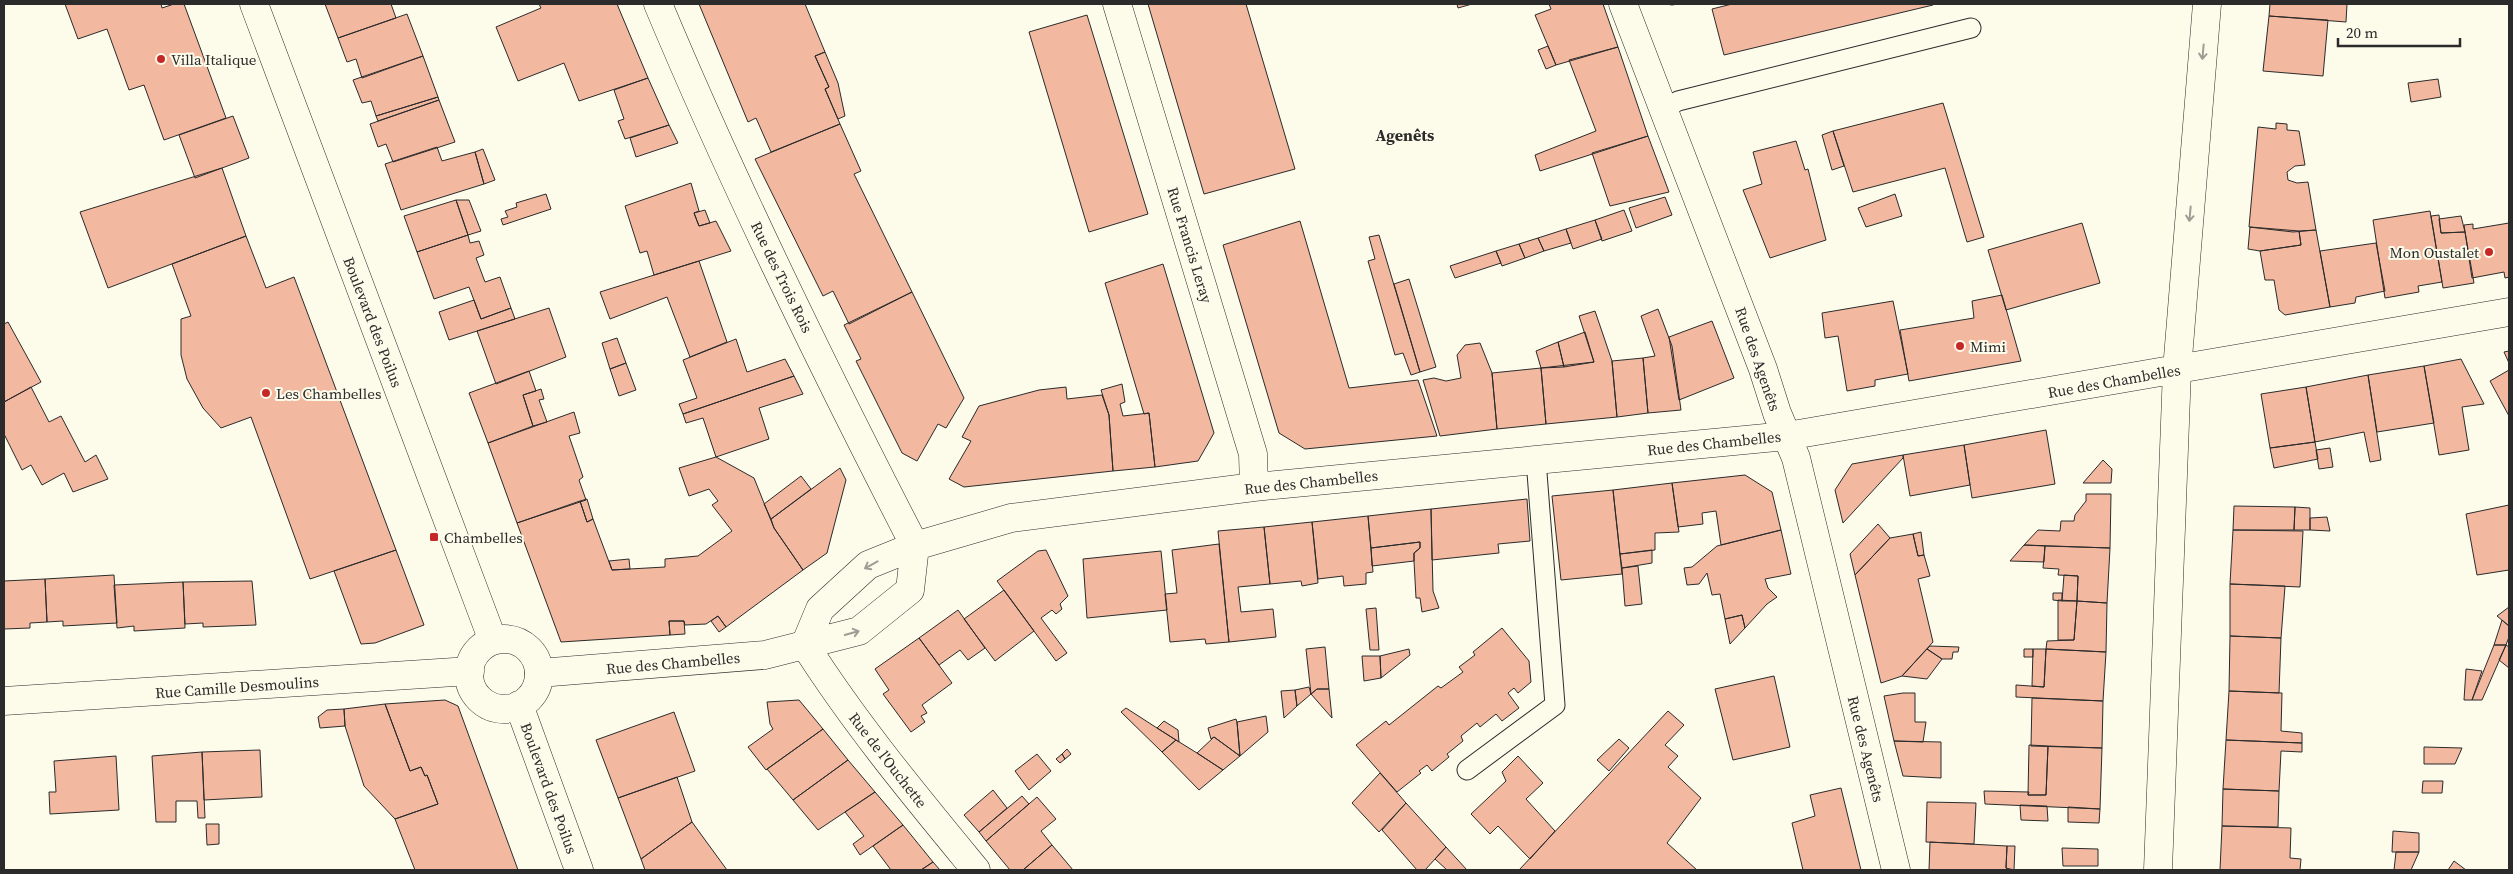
<svg xmlns="http://www.w3.org/2000/svg" width="2513" height="874" font-family="'Source Serif 4',serif">
<rect width="100%" height="100%" fill="#fdfbea"/>
<path fill="#f2b8a0" stroke="#2b2b2b" d="M 65,4 L 161,4 L 162,8 L 174,4 L 184,4 L 226,118 L 164,140 L 144,85 L 129,90 L 107,29 L 78,39 Z
M 325,4 L 391,4 L 396,18 L 338,38 Z
M 539,4 L 617,4 L 648,78 L 579,101 L 564,63 L 518,81 L 496,27 L 541,8 Z
M 699,4 L 805,4 L 825,52 L 815,56 L 829,87 L 825,89 L 840,124 L 771,152 L 756,118 L 748,122 Z
M 1148,4 L 1246,4 L 1295,169 L 1204,194 Z
M 1457,4 L 1472,4 L 1458,8 Z
M 1549,4 L 1603,4 L 1618,47 L 1556,65 L 1535,15 L 1551,9 Z
M 1732,4 L 1933,4 L 1933,5 L 1724,55 L 1712,9 Z
M 2270,4 L 2347,4 L 2346,22 L 2269,16 Z
M 407,14 L 423,56 L 362,78 L 356,59 L 347,62 L 338,38 Z
M 1087,15 L 1148,214 L 1089,232 L 1029,32 Z
M 2269,16 L 2328,20 L 2323,76 L 2263,71 Z
M 1548,46 L 1556,65 L 1546,69 L 1538,50 Z
M 1618,47 L 1648,136 L 1540,171 L 1535,155 L 1596,131 L 1569,60 Z
M 825,52 L 838,83 L 845,116 L 838,119 L 825,89 L 829,87 L 815,56 Z
M 423,56 L 438,97 L 376,116 L 371,101 L 362,103 L 353,80 Z
M 648,78 L 669,125 L 625,139 L 618,121 L 624,119 L 614,90 Z
M 2438,79 L 2441,97 L 2411,102 L 2408,83 Z
M 438,97 L 439,100 L 378,121 L 376,116 Z
M 439,100 L 455,142 L 393,162 L 386,144 L 378,147 L 370,124 Z
M 1943,103 L 1984,237 L 1967,242 L 1945,168 L 1853,192 L 1833,131 Z
M 233,116 L 249,158 L 195,178 L 179,135 Z
M 2276,123 L 2287,124 L 2287,130 L 2299,131 L 2305,165 L 2295,166 L 2287,172 L 2288,180 L 2297,183 L 2308,182 L 2316,230 L 2293,232 L 2249,227 L 2258,127 L 2276,129 Z
M 840,124 L 861,171 L 854,174 L 912,292 L 849,324 L 833,291 L 823,296 L 755,159 Z
M 669,125 L 678,143 L 636,157 L 630,138 Z
M 1833,131 L 1844,166 L 1832,170 L 1822,135 Z
M 1648,136 L 1669,192 L 1610,206 L 1592,153 Z
M 1796,141 L 1805,170 L 1808,169 L 1826,240 L 1770,258 L 1743,190 L 1762,184 L 1753,152 Z
M 437,147 L 442,161 L 475,152 L 484,184 L 401,210 L 385,164 Z
M 483,149 L 495,180 L 484,184 L 475,152 Z
M 222,168 L 246,236 L 108,288 L 80,212 Z
M 691,183 L 699,211 L 694,213 L 699,226 L 716,221 L 731,251 L 654,275 L 647,251 L 640,253 L 625,206 Z
M 546,194 L 551,209 L 503,225 L 501,219 L 508,217 L 505,211 L 517,207 L 516,203 Z
M 1895,194 L 1902,216 L 1866,227 L 1858,208 Z
M 1665,197 L 1672,215 L 1636,228 L 1629,208 Z
M 456,200 L 469,200 L 481,231 L 468,235 Z
M 456,200 L 468,235 L 417,252 L 404,216 Z
M 705,210 L 710,223 L 699,226 L 694,213 Z
M 1624,210 L 1632,231 L 1602,241 L 1595,220 Z
M 2430,211 L 2442,282 L 2418,286 L 2419,292 L 2385,298 L 2373,220 Z
M 2439,215 L 2441,233 L 2465,232 L 2474,283 L 2443,288 L 2431,216 Z
M 2461,216 L 2465,232 L 2441,233 L 2439,219 Z
M 1595,220 L 1602,239 L 1573,249 L 1566,229 Z
M 1300,221 L 1349,388 L 1418,380 L 1437,436 L 1305,449 L 1279,433 L 1223,245 Z
M 2082,223 L 2100,283 L 2006,310 L 1988,250 Z
M 2509,223 L 2509,277 L 2505,278 L 2504,272 L 2472,278 L 2464,225 L 2473,224 L 2473,229 Z
M 2250,227 L 2299,231 L 2301,245 L 2260,251 L 2248,249 Z
M 1566,229 L 1571,243 L 1544,251 L 1538,238 Z
M 2316,230 L 2330,307 L 2285,315 L 2279,310 L 2274,280 L 2265,280 L 2260,251 L 2301,245 L 2299,231 Z
M 468,235 L 470,243 L 479,241 L 484,255 L 476,258 L 485,282 L 500,277 L 511,308 L 481,319 L 469,287 L 434,299 L 417,252 Z
M 1379,235 L 1420,372 L 1411,375 L 1403,353 L 1395,355 L 1368,261 L 1375,259 L 1369,237 Z
M 246,236 L 266,288 L 294,277 L 396,550 L 310,579 L 251,417 L 221,428 L 203,408 L 187,379 L 181,355 L 181,319 L 191,316 L 172,264 Z
M 1538,238 L 1544,251 L 1525,258 L 1519,244 Z
M 2376,243 L 2385,291 L 2356,297 L 2355,303 L 2330,307 L 2320,251 Z
M 1519,244 L 1525,258 L 1502,266 L 1496,251 Z
M 1496,251 L 1501,263 L 1455,278 L 1450,266 Z
M 699,261 L 727,342 L 690,357 L 667,297 L 610,319 L 600,292 Z
M 1163,264 L 1214,433 L 1198,461 L 1155,467 L 1149,413 L 1144,414 L 1105,283 Z
M 1409,279 L 1436,367 L 1420,372 L 1394,284 Z
M 912,292 L 964,398 L 946,428 L 938,424 L 917,461 L 902,453 L 856,361 L 861,359 L 844,325 Z
M 2002,295 L 2021,361 L 1909,381 L 1900,330 L 1974,318 L 1972,301 Z
M 474,300 L 481,319 L 511,308 L 515,319 L 449,340 L 439,312 Z
M 1893,301 L 1908,374 L 1875,380 L 1875,386 L 1847,391 L 1838,336 L 1825,338 L 1822,313 Z
M 549,308 L 566,357 L 496,384 L 477,331 Z
M 1658,309 L 1672,346 L 1681,410 L 1648,413 L 1643,358 L 1655,356 L 1641,316 Z
M 1595,311 L 1612,361 L 1617,417 L 1546,424 L 1541,368 L 1594,362 L 1579,316 Z
M 1712,321 L 1734,378 L 1679,400 L 1669,337 Z
M 8,322 L 41,382 L 4,402 L 4,324 Z
M 1585,332 L 1594,362 L 1564,367 L 1558,342 Z
M 617,338 L 626,363 L 610,369 L 602,343 Z
M 736,339 L 747,372 L 785,359 L 794,376 L 683,414 L 679,404 L 697,398 L 683,360 Z
M 1558,342 L 1564,367 L 1541,368 L 1536,351 Z
M 1480,343 L 1492,373 L 1497,429 L 1440,436 L 1423,380 L 1434,378 L 1446,381 L 1461,378 L 1457,355 L 1465,345 Z
M 2509,351 L 2509,363 L 2504,352 Z
M 1643,358 L 1648,413 L 1617,417 L 1612,361 Z
M 2461,359 L 2484,404 L 2462,407 L 2469,450 L 2439,455 L 2424,366 Z
M 626,363 L 636,390 L 619,396 L 610,369 Z
M 2424,366 L 2434,423 L 2377,432 L 2368,375 Z
M 1541,368 L 1546,424 L 1497,429 L 1492,373 Z
M 2509,370 L 2509,416 L 2490,381 Z
M 529,371 L 536,391 L 523,395 L 533,426 L 488,443 L 469,393 Z
M 2368,375 L 2381,460 L 2370,462 L 2364,432 L 2315,442 L 2306,387 Z
M 794,376 L 803,394 L 759,408 L 769,439 L 716,457 L 703,418 L 686,423 L 683,414 Z
M 1122,384 L 1125,402 L 1120,404 L 1123,416 L 1149,413 L 1155,467 L 1113,471 L 1109,415 L 1101,390 Z
M 31,387 L 49,422 L 61,416 L 85,462 L 96,455 L 108,479 L 73,492 L 64,473 L 42,485 L 31,465 L 22,470 L 4,434 L 4,402 Z
M 1066,387 L 1067,399 L 1102,395 L 1109,415 L 1113,471 L 964,487 L 949,479 L 971,441 L 962,437 L 979,406 L 1039,390 Z
M 2306,387 L 2315,442 L 2270,448 L 2261,394 Z
M 541,389 L 544,399 L 539,400 L 547,422 L 533,426 L 523,395 Z
M 574,412 L 580,433 L 569,436 L 583,477 L 579,480 L 586,500 L 517,523 L 488,443 Z
M 2046,430 L 2055,484 L 1972,498 L 1964,445 Z
M 2315,442 L 2318,459 L 2274,468 L 2270,448 Z
M 1964,445 L 1970,485 L 1910,496 L 1903,455 Z
M 2330,448 L 2333,467 L 2319,469 L 2316,450 Z
M 1903,455 L 1903,458 L 1843,523 L 1835,490 L 1852,464 Z
M 716,457 L 754,478 L 774,528 L 803,570 L 726,627 L 718,616 L 706,624 L 685,625 L 684,621 L 669,621 L 670,635 L 561,642 L 517,523 L 580,501 L 587,522 L 593,519 L 612,570 L 665,567 L 665,559 L 698,556 L 732,531 L 712,505 L 718,501 L 709,489 L 689,496 L 679,468 Z
M 2103,460 L 2112,469 L 2111,483 L 2083,483 Z
M 840,468 L 846,480 L 827,553 L 803,570 L 774,528 L 771,519 Z
M 1745,475 L 1772,492 L 1781,530 L 1721,545 L 1716,511 L 1702,513 L 1703,524 L 1678,527 L 1672,483 Z
M 801,476 L 811,489 L 771,519 L 764,504 Z
M 1672,483 L 1679,532 L 1655,533 L 1655,550 L 1620,554 L 1613,490 Z
M 1613,490 L 1622,574 L 1561,580 L 1552,496 Z
M 2086,494 L 2111,494 L 2110,548 L 2024,545 L 2038,530 L 2060,531 L 2061,521 L 2074,521 L 2075,515 L 2086,501 Z
M 587,499 L 593,519 L 587,522 L 580,501 Z
M 1527,499 L 1530,541 L 1498,544 L 1499,553 L 1432,560 L 1431,509 Z
M 2509,505 L 2509,570 L 2477,575 L 2466,514 Z
M 2234,506 L 2295,507 L 2294,530 L 2233,530 Z
M 2295,507 L 2310,508 L 2310,530 L 2294,530 Z
M 1431,509 L 1433,591 L 1439,608 L 1422,612 L 1420,598 L 1416,598 L 1414,561 L 1414,553 L 1420,548 L 1420,542 L 1371,548 L 1368,516 Z
M 1368,516 L 1373,572 L 1366,573 L 1366,584 L 1344,586 L 1343,576 L 1318,579 L 1312,522 Z
M 2327,517 L 2330,531 L 2310,530 L 2310,518 Z
M 1312,522 L 1318,583 L 1302,586 L 1301,581 L 1270,584 L 1264,527 Z
M 1878,524 L 1890,538 L 1855,575 L 1850,554 Z
M 1264,527 L 1270,584 L 1238,587 L 1241,612 L 1273,609 L 1276,637 L 1229,642 L 1218,531 Z
M 1781,530 L 1791,574 L 1765,579 L 1768,588 L 1777,597 L 1767,604 L 1745,628 L 1742,615 L 1725,619 L 1720,594 L 1712,595 L 1707,573 L 1699,584 L 1687,585 L 1684,568 L 1692,567 L 1717,546 Z
M 2233,530 L 2303,531 L 2300,587 L 2230,584 Z
M 1921,532 L 1924,555 L 1918,556 L 1913,534 Z
M 1913,534 L 1918,556 L 1924,555 L 1930,576 L 1918,579 L 1933,642 L 1902,676 L 1881,683 L 1855,575 L 1890,538 Z
M 1420,542 L 1420,548 L 1414,553 L 1414,561 L 1372,566 L 1371,548 Z
M 1219,544 L 1229,642 L 1206,644 L 1205,639 L 1170,642 L 1165,594 L 1177,593 L 1172,550 Z
M 2024,545 L 2045,546 L 2044,562 L 2010,561 Z
M 2045,546 L 2110,548 L 2107,603 L 2077,601 L 2078,576 L 2058,575 L 2059,569 L 2043,568 Z
M 396,550 L 424,625 L 375,643 L 361,644 L 334,571 Z
M 1046,550 L 1068,596 L 1060,604 L 1062,609 L 1056,614 L 1052,610 L 1041,618 L 1067,653 L 1056,661 L 997,581 L 1038,551 Z
M 1652,550 L 1652,563 L 1622,568 L 1620,554 Z
M 1161,551 L 1167,610 L 1087,618 L 1083,559 Z
M 629,559 L 630,569 L 612,570 L 609,561 Z
M 1638,566 L 1642,604 L 1625,606 L 1622,568 Z
M 114,575 L 117,623 L 63,626 L 63,621 L 47,622 L 45,579 Z
M 2064,575 L 2078,576 L 2077,601 L 2062,601 Z
M 45,579 L 47,622 L 30,623 L 30,628 L 4,629 L 4,581 Z
M 252,581 L 256,625 L 203,627 L 203,623 L 185,624 L 183,582 Z
M 183,582 L 185,628 L 134,631 L 134,626 L 117,628 L 114,585 Z
M 2230,584 L 2285,586 L 2281,638 L 2230,636 Z
M 1004,590 L 1034,631 L 995,661 L 964,619 Z
M 2053,593 L 2062,593 L 2062,601 L 2053,600 Z
M 2058,600 L 2077,601 L 2074,640 L 2058,640 Z
M 2077,601 L 2107,603 L 2106,652 L 2046,649 L 2047,641 L 2074,640 Z
M 2509,607 L 2509,626 L 2497,616 Z
M 1376,608 L 1379,650 L 1370,650 L 1366,609 Z
M 958,610 L 985,648 L 968,660 L 960,650 L 939,665 L 919,638 Z
M 1742,615 L 1745,628 L 1730,644 L 1725,619 Z
M 718,616 L 726,627 L 719,632 L 711,621 Z
M 2502,620 L 2509,626 L 2509,637 L 2506,645 L 2494,645 Z
M 669,621 L 684,621 L 685,634 L 670,635 Z
M 1502,628 L 1529,661 L 1531,682 L 1518,693 L 1514,688 L 1508,693 L 1519,708 L 1502,721 L 1496,714 L 1480,727 L 1477,723 L 1461,736 L 1463,741 L 1447,754 L 1449,757 L 1432,771 L 1427,765 L 1419,771 L 1421,773 L 1397,792 L 1356,745 L 1386,721 L 1389,725 L 1438,686 L 1441,688 L 1463,672 L 1459,667 L 1475,655 L 1473,652 Z
M 2230,636 L 2281,638 L 2279,693 L 2229,691 Z
M 919,638 L 952,683 L 922,705 L 927,713 L 921,716 L 925,722 L 911,732 L 883,694 L 889,690 L 875,669 Z
M 2494,645 L 2506,645 L 2482,700 L 2472,700 Z
M 2506,645 L 2509,647 L 2509,668 L 2499,660 Z
M 1930,646 L 1959,647 L 1958,652 L 1953,652 L 1952,659 L 1942,659 L 1927,649 Z
M 1325,647 L 1329,689 L 1317,689 L 1311,694 L 1306,649 Z
M 1409,649 L 1410,655 L 1381,678 L 1380,656 Z
M 1927,649 L 1942,659 L 1927,679 L 1902,676 Z
M 2024,649 L 2033,649 L 2033,657 L 2024,657 Z
M 2033,649 L 2046,649 L 2044,687 L 2032,686 Z
M 2046,649 L 2106,652 L 2103,701 L 2016,697 L 2016,685 L 2044,687 Z
M 1362,656 L 1380,656 L 1381,678 L 1364,681 Z
M 2466,669 L 2482,671 L 2472,700 L 2464,700 Z
M 1774,676 L 1790,747 L 1733,760 L 1715,689 Z
M 1309,687 L 1311,694 L 1297,706 L 1295,690 Z
M 1317,689 L 1329,689 L 1332,718 L 1311,694 Z
M 1295,690 L 1297,706 L 1284,718 L 1281,691 Z
M 2229,691 L 2282,693 L 2281,731 L 2302,733 L 2302,743 L 2226,740 Z
M 1903,693 L 1915,693 L 1915,722 L 1926,722 L 1923,742 L 1894,741 L 1884,696 Z
M 2032,698 L 2103,701 L 2102,748 L 2031,746 Z
M 445,700 L 458,706 L 518,870 L 415,870 L 395,819 L 438,804 L 427,775 L 425,776 L 421,767 L 410,771 L 385,704 Z
M 799,700 L 823,729 L 766,770 L 748,747 L 773,729 L 770,724 L 767,702 Z
M 385,704 L 410,771 L 421,767 L 425,776 L 427,775 L 438,804 L 395,819 L 364,786 L 345,726 L 344,709 Z
M 1126,708 L 1157,728 L 1176,740 L 1162,752 L 1121,712 Z
M 344,709 L 345,726 L 320,728 L 318,717 L 327,710 Z
M 1668,711 L 1684,725 L 1665,745 L 1678,756 L 1668,767 L 1701,798 L 1667,843 L 1697,870 L 1519,870 Z
M 674,712 L 695,771 L 618,798 L 596,740 Z
M 1266,716 L 1268,732 L 1240,756 L 1237,722 Z
M 1236,719 L 1237,722 L 1240,756 L 1214,737 L 1211,739 L 1208,728 Z
M 1164,721 L 1178,730 L 1179,742 L 1157,728 Z
M 823,729 L 848,760 L 793,800 L 767,769 Z
M 1214,737 L 1240,756 L 1223,770 L 1197,753 Z
M 1619,739 L 1629,748 L 1609,771 L 1597,760 Z
M 1176,740 L 1197,753 L 1223,770 L 1199,790 L 1162,752 Z
M 2226,740 L 2302,743 L 2302,752 L 2281,751 L 2279,791 L 2223,789 Z
M 1894,741 L 1941,742 L 1941,778 L 1903,776 Z
M 2029,745 L 2048,746 L 2046,795 L 2028,795 Z
M 2048,746 L 2102,748 L 2100,809 L 1985,804 L 1984,791 L 2029,792 L 2028,795 L 2046,795 Z
M 2424,747 L 2462,748 L 2455,764 L 2424,764 Z
M 1067,749 L 1071,754 L 1065,759 L 1062,754 Z
M 260,750 L 262,797 L 204,800 L 202,752 Z
M 202,752 L 205,818 L 198,818 L 197,801 L 176,801 L 176,822 L 156,822 L 152,756 Z
M 1037,754 L 1051,771 L 1029,790 L 1015,771 Z
M 1062,754 L 1065,759 L 1060,763 L 1056,759 Z
M 116,756 L 119,810 L 50,814 L 49,792 L 56,792 L 54,761 Z
M 1518,756 L 1543,783 L 1526,799 L 1555,831 L 1530,859 L 1498,826 L 1490,834 L 1471,814 L 1506,781 L 1502,772 Z
M 848,760 L 875,792 L 818,830 L 793,800 Z
M 1380,773 L 1406,803 L 1379,832 L 1352,803 Z
M 677,777 L 692,822 L 641,859 L 618,798 Z
M 2423,781 L 2443,781 L 2442,793 L 2422,793 Z
M 1841,788 L 1861,870 L 1803,870 L 1792,823 L 1815,816 L 1810,795 Z
M 2223,789 L 2279,791 L 2278,827 L 2222,826 Z
M 993,790 L 1007,808 L 979,832 L 964,815 Z
M 875,792 L 903,825 L 860,855 L 853,844 L 864,836 L 845,812 Z
M 1022,796 L 1029,804 L 986,841 L 979,832 Z
M 1037,797 L 1056,819 L 1041,831 L 1052,845 L 1023,870 L 1010,870 L 986,841 Z
M 1927,802 L 1976,803 L 1974,844 L 1926,842 Z
M 1406,803 L 1446,847 L 1425,870 L 1417,870 L 1382,830 Z
M 2020,805 L 2047,806 L 2048,821 L 2021,820 Z
M 2068,807 L 2100,809 L 2099,823 L 2068,822 Z
M 692,822 L 727,870 L 645,870 L 641,859 Z
M 206,824 L 219,824 L 219,844 L 207,845 Z
M 903,825 L 933,862 L 921,870 L 891,870 L 873,846 Z
M 2222,826 L 2291,828 L 2290,858 L 2301,859 L 2300,870 L 2220,870 Z
M 2393,831 L 2419,833 L 2419,852 L 2392,852 Z
M 1930,842 L 2007,846 L 2006,868 L 2008,870 L 1929,870 Z
M 1052,845 L 1073,870 L 1023,870 Z
M 2007,846 L 2015,846 L 2014,870 L 2006,868 Z
M 1446,847 L 1467,870 L 1447,870 L 1435,859 Z
M 2062,848 L 2098,849 L 2098,866 L 2063,866 Z
M 2396,852 L 2419,852 L 2411,870 L 2394,870 Z
M 2454,861 L 2466,870 L 2448,870 Z
M 933,862 L 940,870 L 921,870 Z"/>
<g fill="none" stroke-linecap="round" stroke-linejoin="round">
<g stroke="#2b2b2b" stroke-width="21">
<path id="service" d="M 1664,109 L 1678,101 L 1971,28
M 1467,770 L 1555,705 L 1536,460"/>
</g>
<g stroke="#2b2b2b" stroke-width="29">
<path id="minor" d="M 658,4 C 735,188 823,368 915,546
M 1117,4 L 1253,454 L 1254,487
M 1623,4 L 1763,369 L 1777,413 L 1796,458 L 1896,870
M 805,645 L 820,609 L 868,565 L 915,546 L 1011,518 L 1254,487 L 1787,436 L 2509,312
M 805,645 C 856,725 916,797 976,870
M 539,673 L 765,655 L 859,631 L 910,590 L 915,546
M 2158,870 L 2177,370 L 2207,4"/>
</g>
<g stroke="#2b2b2b" stroke-width="29">
<path id="tertiary" d="M 4,701 L 470,671"/>
</g>
<g stroke="#2b2b2b" stroke-width="29">
<path id="primary" d="M 254,4 L 493,641
M469 674a35 35 0 1 1 70 0a35 35 0 1 1-70 0Z
M 519,705 L 579,870"/>
</g>
<path stroke="#6a6964" stroke-width="3" stroke-dasharray="4 2.5" stroke-linecap="butt" d="M 1670,4 L 1675,4"/>
<use href="#service" stroke="#fdfbea" stroke-width="19"/>
<use href="#minor" stroke="#fdfbea" stroke-width="28"/>
<use href="#tertiary" stroke="#fdfbea" stroke-width="28"/>
<use href="#primary" stroke="#fdfbea" stroke-width="28"/>
</g>
<defs><path id="oneway-shaft" d="M-6 0H5M1.5-3L5.5 0L1.5 3" fill="none" stroke-width="1.6" stroke-linecap="round" stroke-linejoin="round" transform="scale(1.25)"/></defs>
<g stroke="#9e9d94">
<use href="#oneway-shaft" transform="translate(2203 52) rotate(95)"/>
<use href="#oneway-shaft" transform="translate(2190 214) rotate(95)"/>
<use href="#oneway-shaft" transform="translate(871 565) rotate(151)"/>
<use href="#oneway-shaft" transform="translate(852 633) rotate(-16)"/>
</g>
<g fill="#c62828" stroke="#fdfbea" stroke-width="2">
<circle cx="161" cy="59" r="5"/>
<circle cx="2489" cy="252" r="5"/>
<circle cx="1960" cy="346" r="5"/>
<circle cx="266" cy="393" r="5"/>
<rect x="429" y="532" width="10" height="10" rx="2.5"/>
</g>
<g text-anchor="middle" dominant-baseline="central" stroke-width="4" stroke-linejoin="round" paint-order="stroke">
<g font-size="15" fill="#2b2b2b" stroke="#fdfbea" text-anchor="start">
<text x="171" y="59">Villa Italique</text>
<text x="2479" y="252" text-anchor="end">Mon Oustalet</text>
<text x="1970" y="346">Mimi</text>
<text x="276" y="393">Les Chambelles</text>
<text x="444" y="537">Chambelles</text>
</g>
<g font-size="15" fill="#2b2b2b" stroke="#fdfbea">
<text transform="translate(1190 245) rotate(73)">Rue Francis Leray</text>
<text transform="translate(782 277) rotate(64)">Rue des Trois Rois</text>
<text transform="translate(373 322) rotate(69)">Boulevard des Poilus</text>
<text transform="translate(1758 359) rotate(71)">Rue des Agenêts</text>
<text transform="translate(2114 381) rotate(-10)">Rue des Chambelles</text>
<text transform="translate(1714 443) rotate(-6)">Rue des Chambelles</text>
<text transform="translate(1311 482) rotate(-6)">Rue des Chambelles</text>
<text transform="translate(673 663) rotate(-5)">Rue des Chambelles</text>
<text transform="translate(237 687) rotate(-4)">Rue Camille Desmoulins</text>
<text transform="translate(1866 749) rotate(76)">Rue des Agenêts</text>
<text transform="translate(888 760) rotate(52)">Rue de l'Ouchette</text>
<text transform="translate(549 788) rotate(70)">Boulevard des Poilus</text>
</g>
<g font-size="16" font-weight="bold" fill="#2b2b2b" stroke="#fdfbea">
<text x="1405" y="135">Agenêts</text>
</g>
</g>
<rect width="2513" height="874" fill="none" stroke="#2b2b2b" stroke-width="10"/>
<path d="M2338 38v8h122v-8" fill="none" stroke="#2b2b2b" stroke-width="2.5"/>
<text x="2346" y="38" font-size="15" fill="#2b2b2b" stroke="#fdfbea" stroke-width="4" paint-order="stroke">20 m</text>
</svg>
